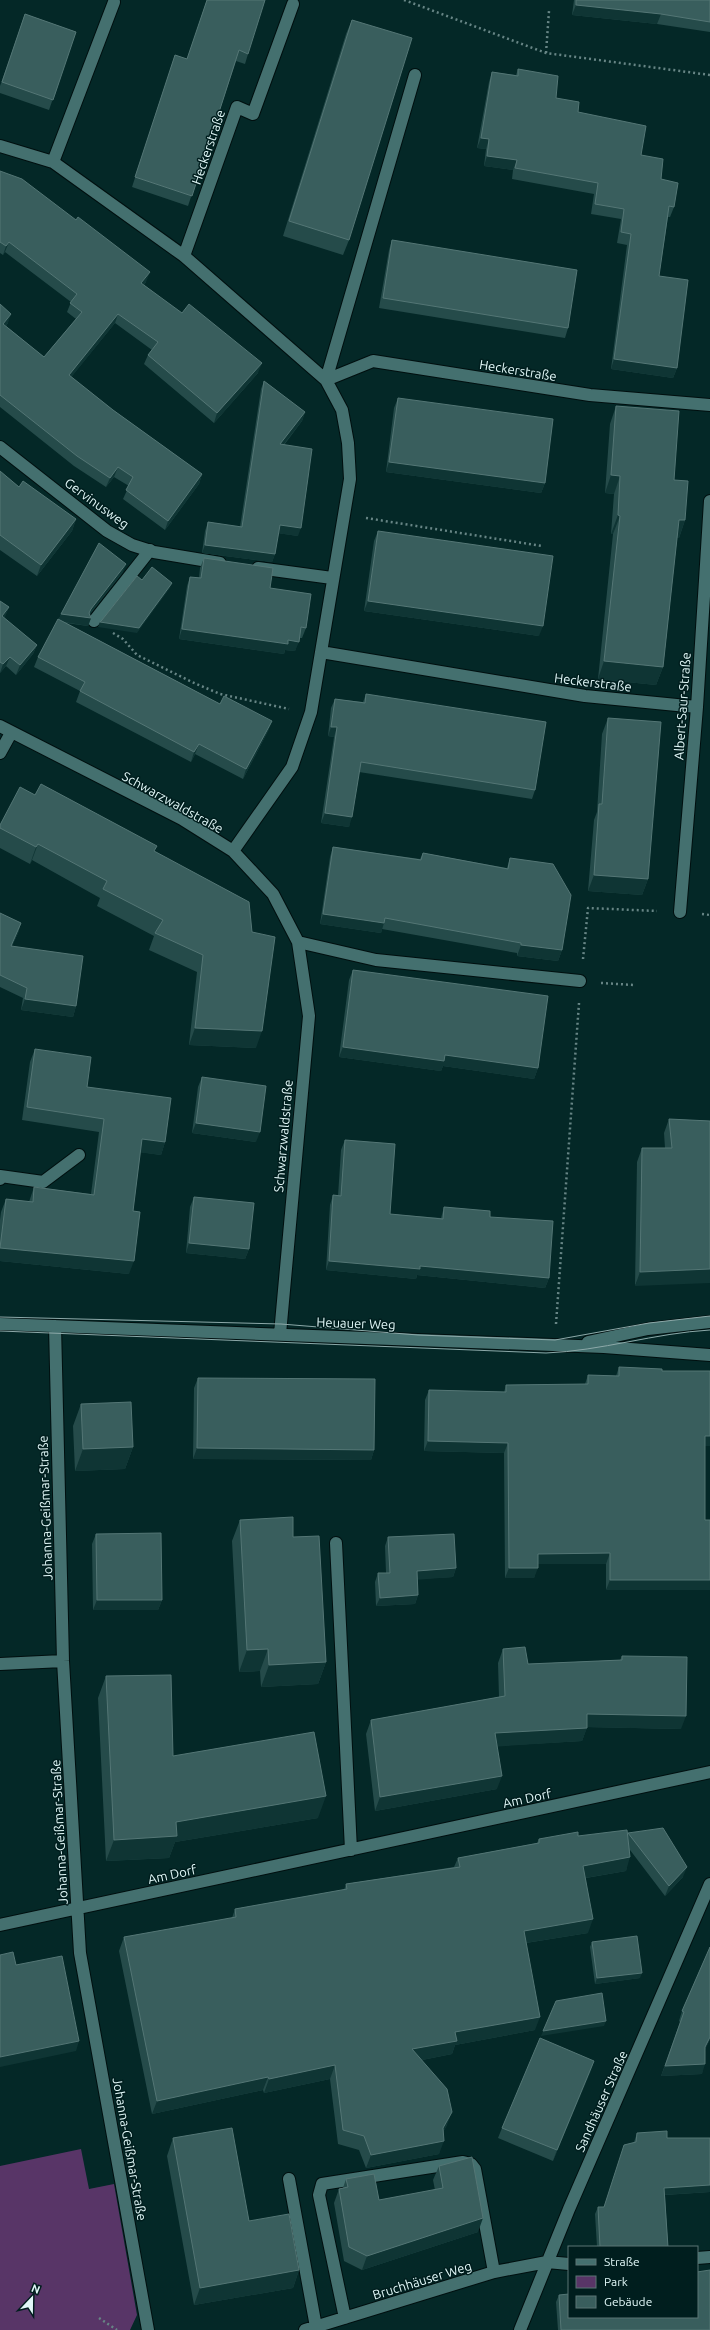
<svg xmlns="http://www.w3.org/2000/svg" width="710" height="2330" font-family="Ubuntu,sans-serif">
<rect width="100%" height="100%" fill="#042827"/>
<path fill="#583567" d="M 81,2149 L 89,2189 L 114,2184 L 137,2315 L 130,2330 L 0,2330 L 0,2166 Z"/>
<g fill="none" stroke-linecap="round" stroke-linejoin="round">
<g stroke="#000f0f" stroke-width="14">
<path id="minor" d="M 415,75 L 326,380 L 373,361 L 590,395 L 710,405
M 0,146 L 53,162 L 184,256 L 326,380 L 342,410 L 348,443 L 350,479 L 311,712 L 292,767 L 233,851
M 53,162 L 114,2
M 184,256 L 237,107 L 253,114 L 293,4
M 0,447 L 107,531 L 132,545 L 154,552 L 220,563
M 258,568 L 332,578
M 94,621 L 150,550
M 321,652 L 585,696 L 697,707
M 0,726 L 182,819 L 233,851 L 273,894 L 298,942 L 309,1016 L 280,1334
M 0,753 L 11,733
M 680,912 L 697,707 L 710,501
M 298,942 L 376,960 L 580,981
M 0,1179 L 0,1176 L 43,1182 L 79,1155
M 0,1324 L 604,1347 L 710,1355
M 55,1326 L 63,1661 L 80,1953 L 148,2330
M 588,1342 L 648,1329 L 710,1322
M 336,1543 L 351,1850
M 0,1664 L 63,1661
M 0,1925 L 710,1772
M 289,2179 L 316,2327
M 697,2258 L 710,2257
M 345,2318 L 319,2195 L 322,2184 L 463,2162 L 471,2164 L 475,2169 L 494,2272
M 305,2330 L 494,2272 L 547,2262 L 569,2264
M 520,2330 L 569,2209 L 710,1884"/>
</g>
<path stroke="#678585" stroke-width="2.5" stroke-dasharray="2 3" stroke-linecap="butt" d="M 404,0 L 546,53 L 710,75
M 546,53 L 549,11
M 366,518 L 542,546
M 113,633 L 123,639 L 137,655 L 192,682 L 220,694 L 289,709
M 702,914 L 710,915
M 583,959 L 588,908 L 657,911
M 601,983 L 634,985
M 556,1324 L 579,1003
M 99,2318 L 117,2330"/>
<use href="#minor" stroke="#44706f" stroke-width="12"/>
<path stroke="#8da9a9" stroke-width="1" d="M 0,1317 L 281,1324 L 418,1335 L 555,1340 L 649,1323 L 710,1316
M 0,1331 L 546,1353 C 601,1351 655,1333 710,1330"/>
</g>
<path fill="#254b4a" d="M 207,0 L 248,54 L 245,64 L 236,61 L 188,206 L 132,187 L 175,55 L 187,59 Z
M 574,0 L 710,0 L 710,32 L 657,24 L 572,15 Z
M 25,14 L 76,32 L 49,110 L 0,93 L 0,86 Z
M 352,20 L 349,240 L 343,255 L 283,236 L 346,34 Z
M 518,69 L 556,98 L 641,155 L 661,179 L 674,207 L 670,217 L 668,217 L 659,276 L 677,368 L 673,378 L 611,369 L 627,245 L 617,243 L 621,219 L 591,214 L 594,194 L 512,179 L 513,170 L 484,166 L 486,149 L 477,148 L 489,82 L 492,72 L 516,75 Z
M 0,171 L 146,282 L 144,285 L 258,373 L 214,423 L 144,364 L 148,355 L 152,350 L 115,323 L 71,377 L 113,410 L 202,474 L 199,484 L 165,530 L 123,499 L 129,486 L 114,477 L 106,487 L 74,466 L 0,407 L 0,304 L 8,323 L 6,326 L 44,357 L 76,319 L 67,312 L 71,302 L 5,252 L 3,255 L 0,253 Z
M 392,240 L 568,328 L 565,338 L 379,308 L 389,250 Z
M 264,381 L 305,412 L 302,421 L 284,445 L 298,536 L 278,533 L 275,554 L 272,562 L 202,553 L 205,531 L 208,522 L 240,527 L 261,389 Z
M 398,398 L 545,483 L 541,493 L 386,472 L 394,408 Z
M 616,406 L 674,480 L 685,520 L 679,538 L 677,538 L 663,667 L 656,685 L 598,679 L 613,534 L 611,534 L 614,494 L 605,493 L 610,424 Z
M 0,471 L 19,487 L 76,519 L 72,531 L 37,576 L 0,550 Z
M 378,531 L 539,636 L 364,611 L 374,541 Z
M 204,558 L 270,588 L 306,628 L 302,638 L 299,638 L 295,651 L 285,650 L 284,654 L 179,639 L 187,586 L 190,577 L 199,578 L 200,568 Z
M 123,572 L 90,614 L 91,618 L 88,626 L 66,623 L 220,704 L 272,721 L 268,731 L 243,779 L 195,754 L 191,762 L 76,702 L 80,691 L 34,667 L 38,657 L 59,619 L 61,614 Z
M 0,601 L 9,607 L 4,618 L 37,645 L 33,654 L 16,675 L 6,666 L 0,673 Z
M 366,694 L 535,790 L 532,799 L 359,772 L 349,827 L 321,823 L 334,737 L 328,736 L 331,708 L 335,699 L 363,702 Z
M 608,718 L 648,879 L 642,895 L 588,891 L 594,820 L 597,812 L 602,734 Z
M 35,795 L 155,852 L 256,1048 L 189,1045 L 197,972 L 149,950 L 154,936 L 97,906 L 100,898 L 32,860 L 30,864 L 0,848 L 0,825 Z
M 333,847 L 420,859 L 423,853 L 507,868 L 510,858 L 562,950 L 558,961 L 517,956 L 517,953 L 382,929 L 381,933 L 320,924 L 330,857 Z
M 0,913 L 21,923 L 18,933 L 12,946 L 76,1006 L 73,1017 L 21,1010 L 23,998 L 0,987 Z
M 353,970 L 538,1068 L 534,1079 L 443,1066 L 441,1071 L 339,1057 L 349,980 Z
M 35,1049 L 87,1087 L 165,1142 L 161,1155 L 140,1152 L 133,1211 L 129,1274 L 0,1261 L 0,1220 L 1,1212 L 6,1199 L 29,1202 L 34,1187 L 91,1194 L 99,1132 L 22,1120 L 30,1062 Z
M 202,1077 L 256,1142 L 192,1133 L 198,1087 Z
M 669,1119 L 710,1121 L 635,1286 L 637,1162 L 642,1148 L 665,1148 L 664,1133 Z
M 345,1140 L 390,1214 L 441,1218 L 444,1207 L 490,1217 L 549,1278 L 545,1288 L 417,1275 L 416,1279 L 326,1270 L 330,1205 L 333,1195 L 338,1196 L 341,1150 Z
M 194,1197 L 249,1249 L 245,1259 L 186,1253 L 190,1207 Z
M 619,1367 L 662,1371 L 710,1371 L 710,1446 L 705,1446 L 606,1590 L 606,1564 L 538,1564 L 534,1578 L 505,1578 L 504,1453 L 424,1451 L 425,1400 L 429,1390 L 504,1392 L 506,1385 L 585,1384 L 588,1375 L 616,1376 Z
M 198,1378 L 374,1450 L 371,1460 L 193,1459 L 194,1388 Z
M 81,1404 L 133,1447 L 125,1469 L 75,1471 L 73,1426 Z
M 240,1520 L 293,1537 L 326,1662 L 318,1684 L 261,1687 L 260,1671 L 239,1672 L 232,1541 Z
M 96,1534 L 162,1600 L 158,1610 L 93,1610 L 92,1544 Z
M 388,1537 L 456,1568 L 453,1577 L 417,1579 L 418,1595 L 415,1604 L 376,1606 L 375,1582 L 378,1573 L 386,1573 L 385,1546 Z
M 503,1649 L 528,1664 L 620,1660 L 622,1656 L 681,1729 L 587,1727 L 582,1741 L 497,1746 L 497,1789 L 375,1811 L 366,1734 L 371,1720 L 499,1697 L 498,1663 Z
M 106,1676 L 173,1756 L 318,1818 L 175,1842 L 169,1858 L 106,1861 L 98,1698 Z
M 628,1833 L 683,1877 L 665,1896 L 630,1850 L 626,1871 L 586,1878 L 588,1933 L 526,1943 L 535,2030 L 455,2045 L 452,2054 L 422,2060 L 447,2125 L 443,2132 L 439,2154 L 366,2168 L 359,2150 L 338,2144 L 330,2079 L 264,2093 L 263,2090 L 152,2114 L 119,1951 L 124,1937 L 232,1918 L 235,1909 L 344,1890 L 346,1884 L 454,1867 L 458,1858 L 537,1843 L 539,1839 L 627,1834 Z
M 592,1942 L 640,1978 L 595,1984 L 590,1947 Z
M 710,1947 L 710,2039 L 705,2049 L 702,2074 L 661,2076 L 680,2022 L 679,2021 L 682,2011 Z
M 594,2061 L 553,2161 L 498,2138 L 502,2128 Z
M 637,2133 L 667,2138 L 710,2192 L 665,2195 L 668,2247 L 597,2247 L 595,2214 L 598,2207 L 604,2207 L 634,2142 Z
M 173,2138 L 249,2221 L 299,2270 L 293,2288 L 194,2305 L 167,2156 Z
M 439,2166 L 478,2232 L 362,2270 L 344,2261 L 334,2203 L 339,2189 L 343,2188 L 346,2179 L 379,2200 L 435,2190 L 433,2180 Z
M 559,2295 L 710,2330 L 558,2330 L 556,2302 Z"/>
<path fill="#0f3534" d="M 576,5 L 661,14 L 657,24 L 572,15 Z
M 481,138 L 489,139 L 486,149 L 477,148 Z
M 487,156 L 517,160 L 513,170 L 484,166 Z
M 9,242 L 5,252 L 3,255 L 6,246 Z
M 150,272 L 146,282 L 138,293 L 141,283 Z
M 11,314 L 8,323 L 0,333 L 3,324 Z
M 118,314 L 115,323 L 65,385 L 69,375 Z
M 614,359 L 677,368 L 673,378 L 611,369 Z
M 262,363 L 258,373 L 214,423 L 217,413 Z
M 305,412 L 302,421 L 277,453 L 280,444 Z
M 389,462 L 545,483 L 541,493 L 386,472 Z
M 118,467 L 114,477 L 106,487 L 110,478 Z
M 202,474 L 199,484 L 165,530 L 168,521 Z
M 611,475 L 620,476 L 614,494 L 605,493 Z
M 618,515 L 620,516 L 613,534 L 611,534 Z
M 76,519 L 72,531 L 37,576 L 41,565 Z
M 679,520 L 685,520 L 679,538 L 672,538 Z
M 280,525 L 301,528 L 298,536 L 276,533 Z
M 205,545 L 275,554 L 272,562 L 202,553 Z
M 126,564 L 123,572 L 88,616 L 91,609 Z
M 172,583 L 170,588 L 137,633 L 98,627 L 100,622 Z
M 368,601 L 543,626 L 539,636 L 364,611 Z
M 9,607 L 5,617 L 0,624 L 2,616 Z
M 61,614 L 91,618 L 88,626 L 58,621 Z
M 182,629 L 288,640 L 299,642 L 295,651 L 285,650 L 284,654 L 179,639 Z
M 37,645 L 33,654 L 16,675 L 20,665 Z
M 10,657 L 6,666 L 0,673 L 3,664 Z
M 604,661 L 663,667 L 656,685 L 598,679 Z
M 272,721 L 268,731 L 243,779 L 246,769 Z
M 331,727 L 337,727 L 334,737 L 328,736 Z
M 199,744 L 195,754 L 191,762 L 194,752 Z
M 325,813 L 352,817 L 349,827 L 321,823 Z
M 38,844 L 32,860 L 30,864 L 36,847 Z
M 594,875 L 648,879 L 642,895 L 588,891 Z
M 323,914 L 384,923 L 381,933 L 320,924 Z
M 21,923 L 18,933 L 7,956 L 11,946 Z
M 521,945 L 562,950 L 558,961 L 517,956 Z
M 25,999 L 76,1006 L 73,1017 L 21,1010 Z
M 195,1028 L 262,1031 L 256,1048 L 189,1045 Z
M 343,1047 L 445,1055 L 538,1068 L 534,1079 L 443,1066 L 441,1071 L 339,1057 Z
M 196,1123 L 260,1132 L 256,1142 L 192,1133 Z
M 142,1139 L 165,1142 L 161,1155 L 137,1152 Z
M 189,1243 L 249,1249 L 245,1259 L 186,1253 Z
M 0,1248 L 134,1261 L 129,1274 L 0,1261 Z
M 329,1261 L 420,1266 L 549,1278 L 545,1288 L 417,1275 L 416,1279 L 326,1270 Z
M 710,1269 L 710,1283 L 635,1286 L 640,1272 Z
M 705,1436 L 710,1436 L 710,1446 L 701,1446 Z
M 428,1441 L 508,1443 L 504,1453 L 424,1451 Z
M 133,1447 L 125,1469 L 75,1471 L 83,1449 Z
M 197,1448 L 374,1450 L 371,1460 L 193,1459 Z
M 610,1553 L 606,1564 L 534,1564 L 538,1554 Z
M 456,1568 L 453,1577 L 414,1580 L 417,1571 Z
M 509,1568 L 538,1568 L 534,1578 L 505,1578 Z
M 610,1580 L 710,1580 L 710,1590 L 606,1590 Z
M 418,1595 L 415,1604 L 376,1606 L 380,1598 Z
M 97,1600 L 162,1600 L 158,1610 L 93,1610 Z
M 268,1649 L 260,1671 L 239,1672 L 247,1650 Z
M 326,1662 L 318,1684 L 261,1687 L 269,1665 Z
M 587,1714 L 686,1716 L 681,1729 L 582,1727 Z
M 587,1728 L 582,1741 L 490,1747 L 495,1733 Z
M 502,1776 L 497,1789 L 375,1811 L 380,1797 Z
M 326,1796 L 318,1818 L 175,1842 L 169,1858 L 106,1861 L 114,1840 L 176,1822 Z
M 630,1857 L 626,1871 L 579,1879 L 583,1866 Z
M 687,1867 L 683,1877 L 665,1896 L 669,1886 Z
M 593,1919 L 588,1933 L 519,1944 L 524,1931 Z
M 642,1973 L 640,1978 L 595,1984 L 597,1978 Z
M 540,2017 L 535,2030 L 455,2045 L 452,2054 L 407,2063 L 412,2049 L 455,2032 Z
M 606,2021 L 604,2026 L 541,2036 L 543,2031 Z
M 710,2037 L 710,2039 L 702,2057 L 705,2047 Z
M 79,2041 L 76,2051 L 0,2067 L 0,2057 Z
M 594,2061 L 591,2071 L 553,2161 L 557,2150 Z
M 705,2064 L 702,2074 L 661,2076 L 665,2066 Z
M 335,2065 L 330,2079 L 264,2093 L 269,2079 Z
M 268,2077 L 263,2090 L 152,2114 L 157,2101 Z
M 452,2112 L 447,2125 L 438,2142 L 443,2128 Z
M 444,2141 L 439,2154 L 366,2168 L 371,2155 Z
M 710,2185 L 710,2192 L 662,2195 L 664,2188 Z
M 483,2218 L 478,2232 L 362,2270 L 367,2256 Z
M 299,2270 L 293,2288 L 194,2305 L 200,2288 Z"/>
<path fill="#395e5d" stroke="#547675" d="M 207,0 L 265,0 L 248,54 L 239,50 L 192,196 L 135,177 L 175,55 L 187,59 Z
M 576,0 L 710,0 L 710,22 L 661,14 L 576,5 Z
M 25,14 L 76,32 L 53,100 L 2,82 Z
M 352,20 L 412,38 L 349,240 L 289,221 Z
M 518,69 L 558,76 L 556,98 L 579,102 L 578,112 L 646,126 L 641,155 L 663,159 L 661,179 L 678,183 L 674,207 L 669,206 L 659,276 L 688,280 L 677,368 L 614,359 L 631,234 L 621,232 L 624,209 L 595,204 L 598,183 L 515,168 L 517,160 L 487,156 L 489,139 L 481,138 L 492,72 L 518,76 Z
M 0,171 L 22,179 L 76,220 L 78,217 L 150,272 L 141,283 L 182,313 L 189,304 L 262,363 L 217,413 L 148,355 L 158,342 L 118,314 L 69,375 L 113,410 L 202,474 L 168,521 L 126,490 L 133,477 L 118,467 L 110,478 L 77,456 L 0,395 L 0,304 L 11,314 L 3,324 L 44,357 L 82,312 L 70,303 L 77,294 L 9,242 L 6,246 L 0,242 Z
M 392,240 L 577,270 L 568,328 L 383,298 Z
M 264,381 L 305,412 L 280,444 L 312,449 L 301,528 L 280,525 L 275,554 L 205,545 L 208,522 L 242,527 Z
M 398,398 L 553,419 L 545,483 L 389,462 Z
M 616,406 L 679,411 L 674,480 L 688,481 L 685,520 L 679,520 L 663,667 L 604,661 L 620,516 L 618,515 L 620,476 L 611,475 Z
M 0,471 L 19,487 L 23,481 L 76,519 L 41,565 L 0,535 Z
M 378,531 L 553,556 L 543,626 L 368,601 Z
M 99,543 L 126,564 L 91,609 L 89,613 L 91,618 L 61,614 Z
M 204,558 L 273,568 L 270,588 L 311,594 L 306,628 L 301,627 L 299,642 L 288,640 L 288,644 L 182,629 L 190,577 L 201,578 Z
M 152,567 L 172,583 L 139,628 L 100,622 L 102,620 L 137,576 L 142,580 Z
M 0,601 L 9,607 L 2,616 L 37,645 L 20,665 L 10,657 L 3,664 L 0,662 Z
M 58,619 L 220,704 L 224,696 L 272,721 L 246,769 L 199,744 L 194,752 L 80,691 L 85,682 L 38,657 Z
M 366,694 L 546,722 L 535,790 L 361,762 L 352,817 L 325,813 L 337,727 L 331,727 L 335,699 L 365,703 Z
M 608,718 L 661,722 L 648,879 L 594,875 L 599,804 L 602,804 Z
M 41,784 L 157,846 L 154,851 L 249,902 L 252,932 L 275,937 L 262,1031 L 195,1028 L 203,955 L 155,933 L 163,920 L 103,889 L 107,881 L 38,844 L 36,847 L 0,828 L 0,825 L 20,787 L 35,795 Z
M 333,847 L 421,860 L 423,853 L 508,869 L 510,858 L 553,864 L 571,895 L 562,950 L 521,945 L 521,943 L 385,918 L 384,923 L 323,914 Z
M 0,913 L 21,923 L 11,946 L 83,956 L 76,1006 L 25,999 L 27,988 L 0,975 Z
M 353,970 L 548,996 L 538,1068 L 445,1055 L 444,1061 L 343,1047 Z
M 35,1049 L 91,1057 L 87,1087 L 171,1098 L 165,1142 L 142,1139 L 133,1211 L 140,1212 L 134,1261 L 0,1248 L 6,1199 L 33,1202 L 34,1187 L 94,1195 L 104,1119 L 27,1107 Z
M 202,1077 L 266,1086 L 260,1132 L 196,1123 Z
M 669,1119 L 710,1121 L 710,1269 L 640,1272 L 642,1148 L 672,1148 Z
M 345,1140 L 395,1144 L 390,1214 L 443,1219 L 444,1207 L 490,1211 L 490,1217 L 553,1221 L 549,1278 L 420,1266 L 420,1269 L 329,1261 L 333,1195 L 341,1196 Z
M 194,1197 L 254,1203 L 249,1249 L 189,1243 Z
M 619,1367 L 662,1369 L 662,1371 L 710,1371 L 710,1436 L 705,1436 L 705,1520 L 710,1520 L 710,1580 L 610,1580 L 610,1553 L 538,1554 L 538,1568 L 509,1568 L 508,1443 L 428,1441 L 429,1390 L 506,1392 L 506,1385 L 588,1384 L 588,1375 L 619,1376 Z
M 198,1378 L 375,1379 L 374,1450 L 197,1448 Z
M 131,1402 L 133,1447 L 83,1449 L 81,1404 Z
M 293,1517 L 293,1537 L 319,1536 L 326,1662 L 269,1665 L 268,1649 L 247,1650 L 240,1520 Z
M 161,1533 L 162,1600 L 97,1600 L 96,1534 Z
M 454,1534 L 456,1568 L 417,1571 L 418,1595 L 380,1598 L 378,1573 L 390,1573 L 388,1537 Z
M 525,1647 L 528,1664 L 622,1660 L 622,1656 L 687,1657 L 686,1716 L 587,1714 L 587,1728 L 495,1733 L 502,1776 L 380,1797 L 371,1720 L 505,1696 L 503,1649 Z
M 171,1675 L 173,1756 L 314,1732 L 326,1796 L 176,1822 L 177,1836 L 114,1840 L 106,1676 Z
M 663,1828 L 687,1867 L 669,1886 L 628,1833 Z
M 627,1830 L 630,1857 L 583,1866 L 593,1919 L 524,1931 L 540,2017 L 455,2032 L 457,2041 L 412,2049 L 447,2089 L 452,2112 L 443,2128 L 444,2141 L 371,2155 L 364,2136 L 343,2130 L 335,2065 L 269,2079 L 268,2077 L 157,2101 L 124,1937 L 236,1917 L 235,1909 L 347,1889 L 346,1884 L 460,1867 L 458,1858 L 539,1843 L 539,1839 L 578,1832 L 578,1836 Z
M 637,1936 L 642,1973 L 597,1978 L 592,1942 Z
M 710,1947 L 710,2037 L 705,2047 L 705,2064 L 665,2066 L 684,2012 L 682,2011 Z
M 13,1952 L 16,1965 L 62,1956 L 79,2041 L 0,2057 L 0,1955 Z
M 602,1993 L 606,2021 L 543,2031 L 556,2001 Z
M 540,2038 L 594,2061 L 557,2150 L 502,2128 Z
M 232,2128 L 249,2221 L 289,2214 L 299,2270 L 200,2288 L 173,2138 Z
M 667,2131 L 667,2138 L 710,2138 L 710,2185 L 664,2188 L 668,2247 L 600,2247 L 598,2207 L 604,2207 L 624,2145 L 636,2142 L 637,2133 Z
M 472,2157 L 483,2218 L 367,2256 L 349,2247 L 339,2189 L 348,2187 L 346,2179 L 374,2174 L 379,2200 L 443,2188 L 439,2166 Z
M 710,2270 L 710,2330 L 561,2330 L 559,2295 L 569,2294 L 569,2317 L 697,2317 L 697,2272 Z"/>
<g text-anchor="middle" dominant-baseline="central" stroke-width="3" stroke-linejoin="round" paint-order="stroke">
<g font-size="13" fill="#e1f8f8" stroke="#001e1e">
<text transform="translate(208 147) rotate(-71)">Heckerstraße</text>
<text transform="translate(518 370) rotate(9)">Heckerstraße</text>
<text transform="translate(97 503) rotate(36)">Gervinusweg</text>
<text transform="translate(593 682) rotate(7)">Heckerstraße</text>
<text transform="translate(682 706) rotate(-86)">Albert-Saur-Straße</text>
<text transform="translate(173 802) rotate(29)">Schwarzwaldstraße</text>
<text transform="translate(283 1136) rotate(-85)">Schwarzwaldstraße</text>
<text transform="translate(356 1323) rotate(2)">Heuauer Weg</text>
<text transform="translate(45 1508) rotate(-92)">Johanna-Geißmar-Straße</text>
<text transform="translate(527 1798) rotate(-12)">Am Dorf</text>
<text transform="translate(59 1832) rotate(-93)">Johanna-Geißmar-Straße</text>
<text transform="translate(172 1874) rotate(-12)">Am Dorf</text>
<text transform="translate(601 2101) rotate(-66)">Sandhäuser Straße</text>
<text transform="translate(130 2149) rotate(80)">Johanna-Geißmar-Straße</text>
<text transform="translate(422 2280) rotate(-17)">Bruchhäuser Weg</text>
</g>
</g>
<rect x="568" y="2246" width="130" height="72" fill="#001e1e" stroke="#5a7575"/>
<rect x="576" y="2259" width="20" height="6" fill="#44706f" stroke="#5a7575"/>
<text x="604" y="2266" font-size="12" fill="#e1f8f8">Straße</text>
<rect x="576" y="2276" width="20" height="12" fill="#583567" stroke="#5a7575"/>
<text x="604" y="2286" font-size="12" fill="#e1f8f8">Park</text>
<rect x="576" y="2296" width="20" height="12" fill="#395e5d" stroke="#5a7575"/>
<text x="604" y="2306" font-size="12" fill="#e1f8f8">Gebäude</text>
<g transform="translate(32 2298) rotate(22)" stroke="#001e1e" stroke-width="3" paint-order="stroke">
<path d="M0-3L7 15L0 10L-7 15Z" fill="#e1f8f8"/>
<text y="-6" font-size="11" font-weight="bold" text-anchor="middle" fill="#e1f8f8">N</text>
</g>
</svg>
